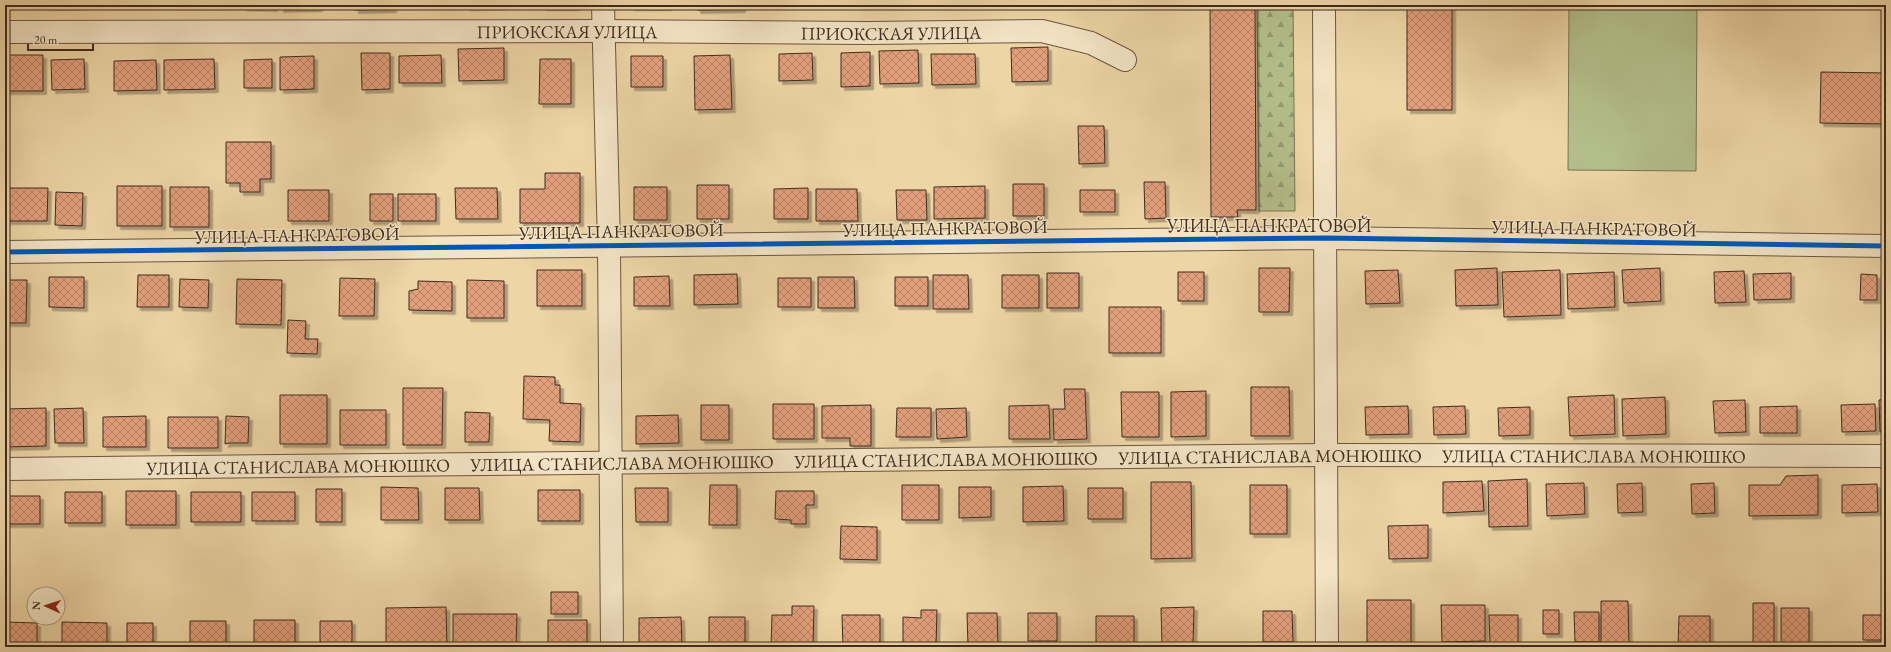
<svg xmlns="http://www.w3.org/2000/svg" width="1891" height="652" font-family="'EB Garamond',serif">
<defs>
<pattern id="forest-firs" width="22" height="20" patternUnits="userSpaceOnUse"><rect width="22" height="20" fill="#b3be8a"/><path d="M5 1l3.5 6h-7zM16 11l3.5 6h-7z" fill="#939b70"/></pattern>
<pattern id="building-cross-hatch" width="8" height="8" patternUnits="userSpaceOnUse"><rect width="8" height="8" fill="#e29f7c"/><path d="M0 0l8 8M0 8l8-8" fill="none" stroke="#b98265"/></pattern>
<filter id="shadow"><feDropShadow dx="3.5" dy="3.5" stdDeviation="0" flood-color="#0004"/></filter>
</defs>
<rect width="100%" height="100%" fill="#edd5a6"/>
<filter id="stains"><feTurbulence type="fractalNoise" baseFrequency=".005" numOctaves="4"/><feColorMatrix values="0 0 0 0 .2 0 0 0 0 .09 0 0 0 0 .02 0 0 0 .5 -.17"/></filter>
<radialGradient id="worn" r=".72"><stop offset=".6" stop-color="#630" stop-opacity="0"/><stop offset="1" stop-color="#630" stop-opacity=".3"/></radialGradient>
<path fill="url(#forest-firs)" stroke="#7a7454" d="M 1257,5 L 1293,5 L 1295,211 L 1259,211 Z"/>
<path fill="#b3be8a" stroke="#7a7454" d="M 1569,5 L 1697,5 L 1696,171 L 1568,170 Z"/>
<path fill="url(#building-cross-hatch)" stroke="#402b1f" filter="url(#shadow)" d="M 46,5 L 82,5 L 82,6 L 46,7 Z
M 173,5 L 225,5 L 225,6 L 173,6 Z
M 243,5 L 274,5 L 274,8 L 243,7 Z
M 280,5 L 319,5 L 319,8 L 280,9 Z
M 355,5 L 393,5 L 393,9 L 355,10 Z
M 467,5 L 502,5 L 502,6 L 467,7 Z
M 543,5 L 576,5 L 576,7 L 543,7 Z
M 631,5 L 668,5 L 668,7 L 631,7 Z
M 697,5 L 742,5 L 742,9 L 697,10 Z
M 1210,5 L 1255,5 L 1256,210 L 1237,210 L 1238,217 L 1211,217 Z
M 1407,5 L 1452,5 L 1452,110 L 1407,110 Z
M 1048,47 L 1048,81 L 1012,82 L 1011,48 Z
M 504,48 L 504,80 L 459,81 L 458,49 Z
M 918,50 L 919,83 L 880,84 L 879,51 Z
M 870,52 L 870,86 L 841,87 L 841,53 Z
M 361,53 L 390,53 L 390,89 L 362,90 Z
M 812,53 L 813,80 L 779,81 L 779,54 Z
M 931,54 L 975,54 L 976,84 L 932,85 Z
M 5,55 L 43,55 L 43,91 L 5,91 Z
M 441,55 L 442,83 L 399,83 L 399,56 Z
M 730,55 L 732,109 L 695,110 L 694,56 Z
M 314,56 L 314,89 L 280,90 L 280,57 Z
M 631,56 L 663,56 L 663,87 L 631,87 Z
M 84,59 L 85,89 L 52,90 L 51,60 Z
M 214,59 L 215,89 L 164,90 L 164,60 Z
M 272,59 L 272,88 L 244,88 L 244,60 Z
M 540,59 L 571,59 L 571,104 L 539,104 Z
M 156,60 L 157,90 L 114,91 L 114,61 Z
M 1821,72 L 1886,73 L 1886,124 L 1820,123 Z
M 1078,126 L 1104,126 L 1105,163 L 1079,164 Z
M 226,142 L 271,142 L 271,179 L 260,179 L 260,192 L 240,192 L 240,183 L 226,183 Z
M 545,173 L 580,173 L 580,223 L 520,223 L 520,189 L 545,189 Z
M 1144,182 L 1165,182 L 1166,218 L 1145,219 Z
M 1013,184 L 1044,184 L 1044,216 L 1013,216 Z
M 697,185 L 729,185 L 729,219 L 697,219 Z
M 117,186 L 162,186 L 162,226 L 117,226 Z
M 985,186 L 985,218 L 934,219 L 934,187 Z
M 170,187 L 209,187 L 209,227 L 170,227 Z
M 634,187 L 667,187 L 667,220 L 634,220 Z
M 5,188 L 48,188 L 47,221 L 5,221 Z
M 455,188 L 497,188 L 498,219 L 456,219 Z
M 808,188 L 808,219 L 774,219 L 774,189 Z
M 816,189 L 857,189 L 858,221 L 816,221 Z
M 288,190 L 329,190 L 329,221 L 288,221 Z
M 896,190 L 926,190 L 927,220 L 897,220 Z
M 1080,190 L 1115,190 L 1115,212 L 1080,212 Z
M 56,192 L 83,193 L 82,226 L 55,225 Z
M 370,194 L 393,194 L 393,221 L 370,221 Z
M 398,194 L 436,194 L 436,221 L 398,221 Z
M 1259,268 L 1290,268 L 1289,312 L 1259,312 Z
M 1497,268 L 1498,305 L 1456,306 L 1455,270 Z
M 1660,268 L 1661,301 L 1624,303 L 1622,270 Z
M 537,270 L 582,270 L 582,306 L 537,306 Z
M 1398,270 L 1400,303 L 1366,304 L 1365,271 Z
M 1560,270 L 1561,315 L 1504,317 L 1502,272 Z
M 1744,271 L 1746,302 L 1715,303 L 1714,272 Z
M 1178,272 L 1204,272 L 1204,301 L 1178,301 Z
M 1614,272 L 1615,307 L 1568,309 L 1567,274 Z
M 1047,273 L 1079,273 L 1079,308 L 1047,308 Z
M 1791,273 L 1791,299 L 1754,300 L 1753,274 Z
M 1883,273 L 1886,273 L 1886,297 L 1884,297 Z
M 737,274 L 738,304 L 694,305 L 694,275 Z
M 1861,274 L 1877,275 L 1877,300 L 1860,300 Z
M 138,275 L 169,275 L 169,307 L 137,307 Z
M 933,275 L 968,275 L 969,309 L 933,309 Z
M 1002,275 L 1039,275 L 1039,308 L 1002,308 Z
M 669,276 L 670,306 L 634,306 L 634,277 Z
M 49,277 L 84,277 L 84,308 L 49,307 Z
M 818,277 L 854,277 L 855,308 L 818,308 Z
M 895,277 L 928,277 L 928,306 L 895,306 Z
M 340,278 L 375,279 L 374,316 L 339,316 Z
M 778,278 L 811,278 L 811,307 L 778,307 Z
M 180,279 L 209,280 L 208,308 L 179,307 Z
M 237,279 L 282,280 L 281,325 L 236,324 Z
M 5,280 L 27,280 L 26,323 L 5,323 Z
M 467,280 L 504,281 L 504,318 L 467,318 Z
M 418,281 L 452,282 L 452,311 L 409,310 L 409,291 L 418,289 Z
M 1109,307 L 1161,307 L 1161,353 L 1109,353 Z
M 288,320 L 306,321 L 305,339 L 318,339 L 317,354 L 287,353 Z
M 524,376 L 555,377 L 555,385 L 560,385 L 560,403 L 581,404 L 580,442 L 549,441 L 550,420 L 523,419 Z
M 1251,387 L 1289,387 L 1290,436 L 1251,436 Z
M 403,388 L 443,388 L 442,445 L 403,445 Z
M 1064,389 L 1085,389 L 1087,439 L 1054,440 L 1053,409 L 1065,409 Z
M 1206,391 L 1206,436 L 1171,437 L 1171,392 Z
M 1121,392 L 1159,392 L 1159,437 L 1122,437 Z
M 280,395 L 327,395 L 327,444 L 280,444 Z
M 1614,395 L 1615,434 L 1570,436 L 1568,397 Z
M 1665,397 L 1666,434 L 1623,436 L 1622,399 Z
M 1886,399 L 1886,431 L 1880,432 L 1879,400 Z
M 1745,400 L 1746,432 L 1715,433 L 1713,401 Z
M 773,404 L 814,404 L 814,439 L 773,439 Z
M 1875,404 L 1876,431 L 1842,432 L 1841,405 Z
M 701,405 L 729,405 L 729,440 L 701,440 Z
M 871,405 L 871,446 L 850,446 L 850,438 L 822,438 L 822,406 Z
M 1049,405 L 1050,439 L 1009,439 L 1009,406 Z
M 1408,406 L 1409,434 L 1366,435 L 1365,407 Z
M 1465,406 L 1466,434 L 1434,435 L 1433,407 Z
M 1797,406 L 1797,433 L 1760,433 L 1760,407 Z
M 1530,407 L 1530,435 L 1499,436 L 1498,408 Z
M 46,408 L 46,446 L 5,447 L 5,409 Z
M 83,408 L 84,443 L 55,443 L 54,409 Z
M 897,408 L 931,408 L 931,437 L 896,437 Z
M 966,408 L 967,437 L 937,439 L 936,409 Z
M 340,410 L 386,410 L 386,445 L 340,445 Z
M 465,412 L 490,413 L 489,442 L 465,442 Z
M 678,415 L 679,443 L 636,444 L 636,416 Z
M 146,416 L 146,447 L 103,447 L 103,417 Z
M 226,416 L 249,417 L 248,443 L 229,443 L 225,444 Z
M 168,417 L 218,417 L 218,448 L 168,448 Z
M 1818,475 L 1818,515 L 1749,516 L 1749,485 L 1780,485 L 1786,476 Z
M 1527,479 L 1528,526 L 1489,527 L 1488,481 Z
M 1482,481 L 1484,511 L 1443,513 L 1443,482 Z
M 1151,482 L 1191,482 L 1192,558 L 1151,559 Z
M 1584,483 L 1585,514 L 1547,516 L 1546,484 Z
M 1642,483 L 1643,512 L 1618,513 L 1617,484 Z
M 1714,483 L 1715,513 L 1692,514 L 1691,484 Z
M 1877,484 L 1878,512 L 1842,513 L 1842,485 Z
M 710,485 L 737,485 L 737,525 L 709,525 Z
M 902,485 L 939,485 L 939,520 L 902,520 Z
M 1250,485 L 1287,485 L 1287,534 L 1250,534 Z
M 1063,486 L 1064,521 L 1023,522 L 1023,487 Z
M 381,487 L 418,488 L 419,520 L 381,520 Z
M 959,487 L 991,487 L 991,517 L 959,518 Z
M 445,488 L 479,488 L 480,520 L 445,520 Z
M 635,488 L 668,488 L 668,522 L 636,522 Z
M 1088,488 L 1123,488 L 1123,519 L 1088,519 Z
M 316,489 L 342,489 L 342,522 L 316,522 Z
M 538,490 L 580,490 L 580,521 L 538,521 Z
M 126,491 L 176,491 L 176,525 L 126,525 Z
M 776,491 L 814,491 L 814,505 L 806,505 L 806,524 L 791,524 L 791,520 L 775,519 Z
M 65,492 L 102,492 L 102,523 L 65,523 Z
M 191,492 L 241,492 L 241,522 L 191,522 Z
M 252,492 L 295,492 L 295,521 L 252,521 Z
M 5,496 L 40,496 L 40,524 L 5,524 Z
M 1428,525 L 1428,558 L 1389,559 L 1388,526 Z
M 841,526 L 877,527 L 877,560 L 840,559 Z
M 551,592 L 578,592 L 578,614 L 551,614 Z
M 1367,600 L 1411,600 L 1411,643 L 1367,644 Z
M 1601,601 L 1628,601 L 1629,645 L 1601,645 Z
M 1753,603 L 1774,603 L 1774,643 L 1753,643 Z
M 1441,605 L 1485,605 L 1485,641 L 1442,642 Z
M 792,606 L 814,606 L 813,647 L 771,647 L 772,615 L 792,615 Z
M 446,607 L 447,647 L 386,647 L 386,608 Z
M 1194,607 L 1193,644 L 1162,644 L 1161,608 Z
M 1781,608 L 1809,608 L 1809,644 L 1781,644 Z
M 921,610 L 937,610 L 936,645 L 903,645 L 903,617 L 921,618 Z
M 1543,610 L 1559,610 L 1559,634 L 1543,634 Z
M 1263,611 L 1292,611 L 1293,642 L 1263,642 Z
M 1574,612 L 1599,612 L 1599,642 L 1575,642 Z
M 967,613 L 997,613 L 998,645 L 968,646 Z
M 1028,613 L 1057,613 L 1057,641 L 1028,641 Z
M 453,614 L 517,614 L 516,647 L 453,647 Z
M 842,615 L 880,615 L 880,647 L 843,647 Z
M 1489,615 L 1518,615 L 1518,643 L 1490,643 Z
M 1863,615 L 1884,615 L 1884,640 L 1863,640 Z
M 1096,616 L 1134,616 L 1134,644 L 1096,644 Z
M 1679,616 L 1710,616 L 1710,647 L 1678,647 Z
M 681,617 L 682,647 L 639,647 L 639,618 Z
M 709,617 L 745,617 L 745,647 L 709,647 Z
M 254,620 L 295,620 L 295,647 L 254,647 Z
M 548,620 L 587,620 L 587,647 L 548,647 Z
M 190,621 L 226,621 L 226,647 L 190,647 Z
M 320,621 L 352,621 L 352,647 L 320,647 Z
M 5,622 L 37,623 L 37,647 L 5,647 Z
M 62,622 L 107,623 L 107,647 L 62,647 Z
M 127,623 L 153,623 L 153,647 L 127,647 Z"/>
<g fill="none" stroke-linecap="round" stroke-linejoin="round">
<g stroke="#6b5641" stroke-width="24">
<g id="street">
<path d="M 603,5 L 609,246 L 612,647"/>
<path d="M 1324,5 L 1327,647"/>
<path id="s1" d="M 5,32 L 603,31 L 869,33 L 1042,31 L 1091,43 L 1125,60"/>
<path d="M 5,252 L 1325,238 L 1886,246"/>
<path id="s2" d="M 5,469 L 1326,455 L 1886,456"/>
</g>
</g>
<use href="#street" stroke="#f3e4c5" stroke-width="22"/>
<g stroke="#f3e4c5" stroke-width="8">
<path id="cycleway" d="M 5,252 L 1325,238 L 1886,246"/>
</g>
<use href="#cycleway" stroke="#0057b8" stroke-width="5"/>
</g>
<g text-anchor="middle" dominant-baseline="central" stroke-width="3" stroke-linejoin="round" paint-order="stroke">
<g font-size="18" fill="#402b1f" stroke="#f3e4c5">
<text stroke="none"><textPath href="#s1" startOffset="562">ПРИОКСКАЯ УЛИЦА</textPath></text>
<text stroke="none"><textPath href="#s1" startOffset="886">ПРИОКСКАЯ УЛИЦА</textPath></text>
<text x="1269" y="225">УЛИЦА ПАНКРАТОВОЙ</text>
<text transform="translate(945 228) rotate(-1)">УЛИЦА ПАНКРАТОВОЙ</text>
<text transform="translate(1594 228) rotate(1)">УЛИЦА ПАНКРАТОВОЙ</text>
<text transform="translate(621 231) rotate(-1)">УЛИЦА ПАНКРАТОВОЙ</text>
<text transform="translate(297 235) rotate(-1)">УЛИЦА ПАНКРАТОВОЙ</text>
<text stroke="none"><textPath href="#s2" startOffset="1589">УЛИЦА СТАНИСЛАВА МОНЮШКО</textPath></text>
<text stroke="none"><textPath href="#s2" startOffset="1265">УЛИЦА СТАНИСЛАВА МОНЮШКО</textPath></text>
<text stroke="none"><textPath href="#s2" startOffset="941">УЛИЦА СТАНИСЛАВА МОНЮШКО</textPath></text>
<text stroke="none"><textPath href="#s2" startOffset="617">УЛИЦА СТАНИСЛАВА МОНЮШКО</textPath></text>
<text stroke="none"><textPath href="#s2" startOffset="293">УЛИЦА СТАНИСЛАВА МОНЮШКО</textPath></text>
</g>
</g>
<rect width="1891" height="652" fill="none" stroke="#edd5a6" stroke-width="20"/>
<rect x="6" y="6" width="1879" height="640" fill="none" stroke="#402b1f" stroke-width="2"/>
<rect x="10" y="10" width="1871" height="632" fill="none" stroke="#402b1f"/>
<g transform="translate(46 606) rotate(273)"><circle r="19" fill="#f3e4c5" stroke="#ab9a83"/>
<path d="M0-3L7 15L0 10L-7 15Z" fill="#8f2418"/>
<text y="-6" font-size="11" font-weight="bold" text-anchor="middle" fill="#402b1f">N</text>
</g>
<path d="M28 44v6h65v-6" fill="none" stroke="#402b1f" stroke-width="2"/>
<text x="34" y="44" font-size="12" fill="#402b1f" stroke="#f3e4c5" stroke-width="3" paint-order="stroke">20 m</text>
<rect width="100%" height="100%" filter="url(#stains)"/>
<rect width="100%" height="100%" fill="url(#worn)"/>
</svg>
